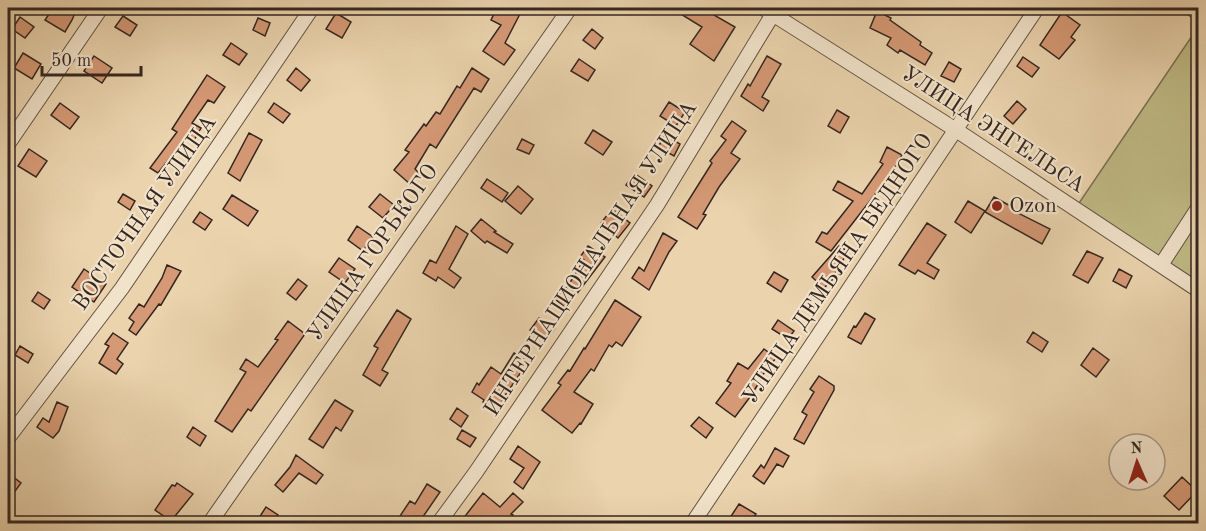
<svg xmlns="http://www.w3.org/2000/svg" width="1206" height="531" font-family="'Old Standard TT',serif">
<rect width="100%" height="100%" fill="#ead3ad"/>
<filter id="stains"><feTurbulence type="fractalNoise" baseFrequency=".00333" numOctaves="4"/><feColorMatrix values="0 0 0 0 .2 0 0 0 0 .09 0 0 0 0 .02 0 0 0 .5 -.17"/></filter>
<radialGradient id="worn" r=".72"><stop offset=".6" stop-color="#630" stop-opacity="0"/><stop offset="1" stop-color="#630" stop-opacity=".3"/></radialGradient>
<path fill="#bfba85" stroke="#7a7052" stroke-width="1.5" d="M 1194,33 L 1198,36 L 1198,290 L 1075,209 Z"/>
<path fill="#d59975" stroke="#352720" stroke-width="1.5" d="M 53,8 L 77,8 L 72,20 L 65,32 L 45,20 Z
M 497,8 L 511,8 L 521,12 L 505,43 L 515,50 L 504,65 L 483,51 L 501,25 L 491,20 Z
M 671,8 L 702,8 L 735,27 L 714,61 L 690,44 L 702,27 Z
M 877,11 L 891,18 L 890,20 L 921,42 L 920,45 L 932,53 L 925,65 L 900,50 L 898,53 L 887,45 L 891,38 L 870,28 Z
M 1062,12 L 1080,25 L 1071,37 L 1075,40 L 1059,59 L 1040,45 Z
M 336,13 L 351,22 L 342,38 L 326,29 Z
M 123,16 L 137,25 L 130,36 L 115,27 Z
M 20,17 L 34,27 L 25,38 L 12,29 Z
M 258,18 L 270,23 L 265,36 L 253,30 Z
M 592,29 L 603,38 L 595,49 L 583,40 Z
M 231,43 L 247,54 L 239,65 L 223,55 Z
M 23,53 L 41,64 L 32,79 L 14,68 Z
M 94,56 L 112,68 L 102,83 L 84,71 Z
M 767,56 L 781,64 L 762,97 L 769,101 L 763,111 L 741,96 L 748,84 L 750,86 Z
M 1023,57 L 1039,68 L 1032,77 L 1017,66 Z
M 579,59 L 595,70 L 588,81 L 571,71 Z
M 949,62 L 961,69 L 954,82 L 941,76 Z
M 296,68 L 310,80 L 301,91 L 287,80 Z
M 472,68 L 489,79 L 481,92 L 474,88 L 436,148 L 430,144 L 415,169 L 419,173 L 410,184 L 394,170 L 409,152 L 405,150 L 424,124 L 426,126 L 436,112 L 440,114 L 457,86 L 460,88 Z
M 207,75 L 225,87 L 214,103 L 208,100 L 192,123 L 201,128 L 193,142 L 186,138 L 158,173 L 150,168 L 177,132 L 172,129 Z
M 1017,101 L 1026,109 L 1013,124 L 1004,116 Z
M 669,102 L 685,112 L 676,126 L 660,116 Z
M 60,103 L 79,117 L 70,129 L 51,115 Z
M 274,103 L 290,114 L 283,123 L 268,112 Z
M 837,110 L 849,117 L 840,133 L 828,126 Z
M 732,121 L 746,131 L 731,153 L 740,159 L 719,187 L 703,214 L 706,215 L 697,229 L 678,217 L 712,163 L 710,161 L 726,140 L 721,136 Z
M 593,130 L 612,142 L 603,155 L 585,143 Z
M 249,133 L 262,140 L 240,181 L 228,173 Z
M 665,135 L 680,144 L 674,156 L 658,147 Z
M 522,139 L 534,145 L 529,154 L 517,149 Z
M 887,147 L 902,155 L 894,170 L 831,251 L 816,242 L 822,232 L 827,234 L 853,201 L 833,190 L 838,181 L 862,194 L 883,164 L 880,162 Z
M 29,149 L 47,161 L 36,177 L 18,166 Z
M 634,173 L 652,186 L 644,197 L 626,185 Z
M 487,179 L 508,193 L 502,202 L 481,188 Z
M 518,186 L 533,199 L 521,214 L 505,201 Z
M 123,194 L 135,201 L 130,210 L 118,202 Z
M 380,194 L 394,205 L 383,218 L 369,207 Z
M 232,195 L 258,211 L 248,226 L 223,209 Z
M 994,197 L 1014,208 L 1012,210 L 1050,229 L 1042,244 L 985,212 Z
M 968,201 L 985,211 L 971,233 L 955,222 Z
M 612,209 L 630,223 L 618,238 L 601,223 Z
M 200,212 L 212,220 L 205,230 L 193,222 Z
M 481,219 L 496,231 L 494,232 L 513,244 L 507,253 L 487,241 L 485,243 L 471,231 Z
M 927,223 L 946,235 L 927,263 L 939,270 L 934,279 L 918,270 L 915,274 L 899,265 Z
M 357,226 L 373,237 L 363,251 L 348,240 Z
M 456,226 L 468,234 L 449,269 L 461,278 L 454,288 L 438,277 L 436,281 L 423,273 L 430,260 L 436,263 Z
M 663,233 L 677,241 L 669,252 L 649,290 L 632,278 L 639,267 L 644,271 Z
M 588,246 L 605,257 L 566,308 L 555,299 L 564,287 L 566,289 L 584,260 L 580,257 Z
M 839,246 L 848,251 L 832,280 L 824,288 L 812,277 Z
M 1087,251 L 1103,258 L 1088,283 L 1073,275 Z
M 339,258 L 355,269 L 345,283 L 329,272 Z
M 167,265 L 181,271 L 161,305 L 159,304 L 136,335 L 129,330 L 134,322 L 129,318 L 139,304 L 144,307 L 162,278 Z
M 84,269 L 106,284 L 94,302 L 72,287 Z
M 1119,269 L 1132,276 L 1126,288 L 1113,281 Z
M 774,272 L 788,280 L 781,292 L 767,283 Z
M 298,279 L 307,286 L 296,300 L 287,293 Z
M 38,292 L 50,300 L 44,309 L 32,301 Z
M 615,300 L 641,317 L 622,346 L 616,342 L 612,347 L 609,345 L 594,371 L 591,369 L 574,392 L 593,404 L 581,424 L 580,423 L 572,433 L 542,410 L 561,385 L 558,383 L 568,370 L 570,371 L 584,348 L 585,349 Z
M 397,310 L 411,319 L 382,370 L 388,373 L 380,386 L 363,375 L 378,348 L 374,346 Z
M 865,313 L 875,319 L 861,344 L 848,337 L 854,326 L 856,327 Z
M 539,318 L 555,328 L 546,341 L 530,330 Z
M 778,320 L 794,331 L 788,339 L 772,329 Z
M 288,321 L 305,334 L 251,411 L 248,409 L 232,432 L 215,421 L 246,372 L 240,369 L 246,359 L 258,367 L 278,340 L 275,339 Z
M 1033,332 L 1048,342 L 1042,352 L 1027,342 Z
M 113,333 L 128,343 L 117,359 L 123,364 L 116,374 L 99,363 L 109,346 L 105,344 Z
M 20,346 L 33,354 L 28,363 L 15,355 Z
M 1093,348 L 1109,360 L 1096,377 L 1081,365 Z
M 764,349 L 776,358 L 761,377 L 762,378 L 750,397 L 735,417 L 716,403 L 731,383 L 727,381 L 738,363 L 748,369 Z
M 514,353 L 528,362 L 502,400 L 506,403 L 499,413 L 483,402 L 484,400 L 472,392 L 477,383 L 479,385 L 491,367 L 501,374 Z
M 819,376 L 834,386 L 834,390 L 804,444 L 794,439 L 807,415 L 802,412 L 814,392 L 810,389 Z
M 335,400 L 353,411 L 341,431 L 336,427 L 323,448 L 309,439 Z
M 57,402 L 68,407 L 59,431 L 53,438 L 37,427 L 43,418 L 49,422 Z
M 457,408 L 468,416 L 461,427 L 450,419 Z
M 699,417 L 713,428 L 706,438 L 691,426 Z
M 193,427 L 206,436 L 200,446 L 187,437 Z
M 462,430 L 476,438 L 470,447 L 457,439 Z
M 518,446 L 540,462 L 523,489 L 514,482 L 524,468 L 510,459 Z
M 775,448 L 789,456 L 783,467 L 777,464 L 764,484 L 753,476 L 761,465 L 764,468 Z
M 296,455 L 323,475 L 316,484 L 299,473 L 283,492 L 275,485 L 290,467 Z
M 8,473 L 21,483 L 8,501 Z
M 1182,477 L 1197,491 L 1179,510 L 1164,496 Z
M 177,483 L 193,494 L 171,521 L 155,510 L 172,485 L 175,486 Z
M 427,484 L 440,492 L 418,524 L 411,524 L 400,516 L 410,501 L 415,504 Z
M 483,493 L 500,507 L 513,493 L 523,502 L 511,514 L 513,515 L 508,524 L 459,524 Z
M 739,504 L 756,514 L 749,524 L 726,524 Z
M 266,507 L 278,515 L 272,524 L 255,524 Z"/>
<g fill="none" stroke-linecap="round" stroke-linejoin="round">
<g stroke="#625243" stroke-width="16">
<path id="minor" d="M 763,8 L 956,130 L 1198,290
M 1191,8 L 1198,13
M 8,144 L 101,8
M 1161,265 L 1198,208
M 8,438 L 122,288 L 312,8
M 209,524 L 570,8
M 438,524 L 476,472 L 657,205 L 773,14
M 692,524 L 1037,8"/>
</g>
<use href="#minor" stroke="#f1e2ca" stroke-width="14"/>
</g>
<circle fill="#8f2418" stroke="#f1e2ca" stroke-width="2" cx="997" cy="206" r="6"/>
<g text-anchor="middle" dominant-baseline="central" stroke-width="4.5" stroke-linejoin="round" paint-order="stroke">
<g font-size="22" fill="#352720" stroke="#f1e2ca">
<text transform="translate(993 130) rotate(33)">УЛИЦА ЭНГЕЛЬСА</text>
<text transform="translate(145 213) rotate(-55)">ВОСТОЧНАЯ УЛИЦА</text>
<text transform="translate(373 253) rotate(-55)">УЛИЦА ГОРЬКОГО</text>
<text transform="translate(591 259) rotate(-57)">ИНТЕРНАЦИОНАЛЬНАЯ УЛИЦА</text>
<text transform="translate(838 269) rotate(-56)">УЛИЦА ДЕМЬЯНА БЕДНОГО</text>
</g>
<g font-size="22" fill="#352720" stroke="#f1e2ca" text-anchor="start">
<text x="1009" y="206">Ozon</text>
</g>
</g>
<rect width="1206" height="531" fill="none" stroke="#ead3ad" stroke-width="30"/>
<rect x="9" y="9" width="1188" height="513" fill="none" stroke="#352720" stroke-width="3"/>
<rect x="15" y="15" width="1176" height="501" fill="none" stroke="#352720" stroke-width="1.5"/>
<g transform="translate(1137 462) rotate(357)"><circle r="28" fill="#f1e2ca" stroke="#a69786" stroke-width="1.5"/>
<path d="M0-4.5L10 22L0 15L-10 22Z" fill="#8f2418"/>
<text y="-9" font-size="16" font-weight="bold" text-anchor="middle" fill="#352720">N</text>
</g>
<path d="M42 66v9h99v-9" fill="none" stroke="#352720" stroke-width="3"/>
<text x="51" y="66" font-size="18" fill="#352720" stroke="#f1e2ca" stroke-width="4.5" paint-order="stroke">50 m</text>
<rect width="100%" height="100%" filter="url(#stains)"/>
<rect width="100%" height="100%" fill="url(#worn)"/>
</svg>
